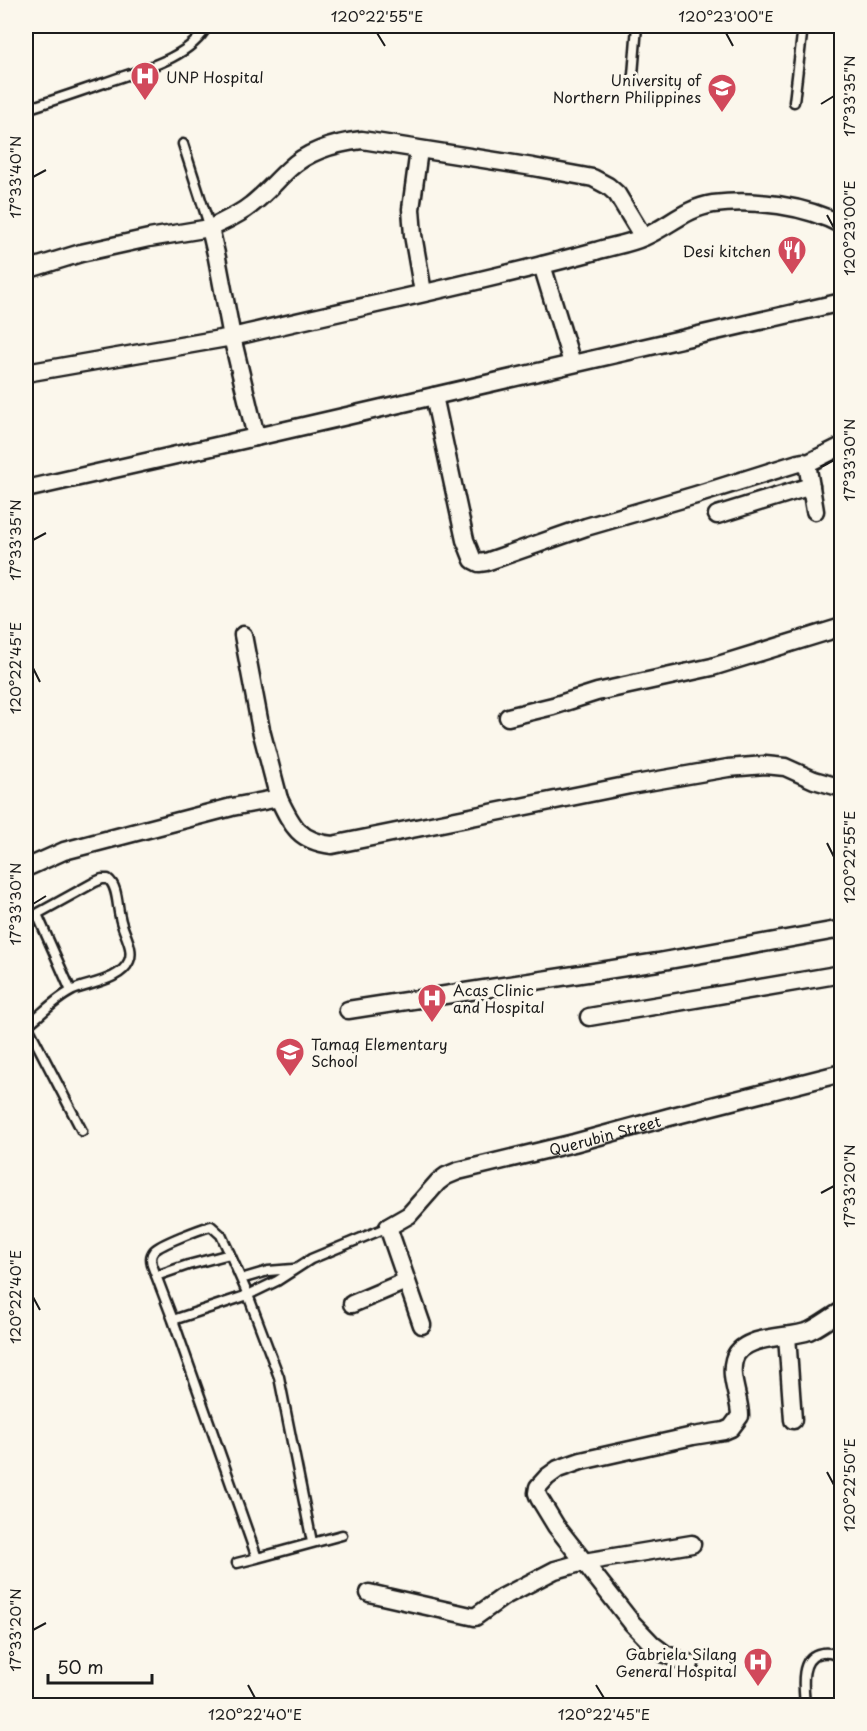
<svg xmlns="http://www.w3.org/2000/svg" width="867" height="1731" font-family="'Playpen Sans',sans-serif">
<rect width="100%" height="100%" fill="#fbf7ec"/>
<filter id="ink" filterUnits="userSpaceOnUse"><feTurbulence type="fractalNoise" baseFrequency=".0167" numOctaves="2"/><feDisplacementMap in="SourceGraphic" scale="12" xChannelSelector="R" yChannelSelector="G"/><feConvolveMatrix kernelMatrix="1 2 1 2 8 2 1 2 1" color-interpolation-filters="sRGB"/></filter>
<g filter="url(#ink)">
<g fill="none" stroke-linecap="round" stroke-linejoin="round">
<g stroke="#1c1c1c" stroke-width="13">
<path id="lane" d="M 633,75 L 637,26
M 794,102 L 803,26
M 26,109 C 52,101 78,92 104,83 C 136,71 190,59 207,26
M 183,144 L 210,228
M 37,914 L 71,991
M 26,920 L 95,882 L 102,879 L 108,879 C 118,886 117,906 120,917 C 122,931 135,948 129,961 C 121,980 90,983 73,990 C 56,998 41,1015 26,1026
M 26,1023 L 82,1131
M 156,1276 L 188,1265 L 230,1254
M 241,1279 L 268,1271 L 293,1269
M 173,1320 L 152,1265 C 151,1260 150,1256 154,1251 C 160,1244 200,1229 211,1226 L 221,1235 L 230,1254 L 248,1295 L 279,1377 L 312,1542
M 342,1535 L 257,1558 L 173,1320 L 248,1295 L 277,1281 L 311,1259 L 388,1227
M 237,1563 L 257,1558
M 805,1706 C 804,1689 799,1660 818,1654 C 827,1651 834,1653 842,1658"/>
</g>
<g stroke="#1c1c1c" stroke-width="21">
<g id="street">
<path d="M 419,150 L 411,209 L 413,235 L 423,292"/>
<path d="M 643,237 L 617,194 L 608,186 L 593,178 L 533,167 L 362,140 C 336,143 309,150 289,169 C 276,181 265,194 251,205 C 239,215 224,221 210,228 L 217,258 L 232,337 C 353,308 475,284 596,251 C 611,246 629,244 644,237 C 668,227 686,208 713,204 C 754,199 805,205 842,225"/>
<path d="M 542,265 L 572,363"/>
<path d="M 26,270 L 81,253 L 149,238 L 210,228"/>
<path d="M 26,373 L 232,337 L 256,437"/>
<path d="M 434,396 L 465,540 L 473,560 L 479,563 L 486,562 L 586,527 L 696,495 L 798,463 L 803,462 L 808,469 L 815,511"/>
<path d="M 806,464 L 842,446"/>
<path d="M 26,489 L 256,437 L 842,302"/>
<path d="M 717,515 L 811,486"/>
<path d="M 243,635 L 261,730 L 279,799"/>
<path d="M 508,717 L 553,706 L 597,692 L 712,667 L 842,627"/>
<path d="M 26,868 L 64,851 L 232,807 L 274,799 L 279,799 C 292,826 299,841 332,845 L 630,785 L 728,768 L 765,765 L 785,767 L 814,780 L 842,788"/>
<path d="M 348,1010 L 658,962 L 842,929"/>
<path d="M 589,1017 L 842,974"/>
<path d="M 352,1304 L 406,1281"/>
<path id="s1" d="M 422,1325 L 388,1227 L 409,1215 L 438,1182 L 446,1176 L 458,1171 L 574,1143 L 669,1117 L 842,1073"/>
<path d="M 787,1336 L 793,1420"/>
<path d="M 369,1593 L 475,1617 L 503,1597 L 555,1570 L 584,1562 L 692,1544"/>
<path d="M 690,1664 L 665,1654 L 653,1645 L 632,1623 L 556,1526 L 539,1498 L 537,1493 L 538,1487 L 547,1477 L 558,1469 L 581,1461 L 693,1436 L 724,1431 L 731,1428 L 740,1416 C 740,1398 729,1378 734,1360 C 741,1334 788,1339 809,1331 C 820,1326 831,1317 842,1311"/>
</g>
</g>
<use href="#lane" stroke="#fbf7ec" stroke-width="8"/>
<use href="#street" stroke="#fbf7ec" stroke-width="16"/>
</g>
</g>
<path fill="none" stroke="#1c1c1c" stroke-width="2" d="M 377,33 L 385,46M 726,33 L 733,46M 821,104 L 834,96M 33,177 L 46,170M 827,215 L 834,228M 821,467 L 834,460M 33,540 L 46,533M 33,668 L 40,682M 827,843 L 834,857M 33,904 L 46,896M 821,1193 L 834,1186M 33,1297 L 40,1310M 827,1472 L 834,1485M 33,1630 L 46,1623M 248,1685 L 255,1698M 596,1685 L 604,1698"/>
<defs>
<g id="hospital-pin" transform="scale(1.5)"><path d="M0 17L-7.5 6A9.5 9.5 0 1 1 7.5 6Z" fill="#d1495b" stroke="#fbf7ec"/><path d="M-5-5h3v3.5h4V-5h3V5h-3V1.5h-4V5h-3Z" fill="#fff"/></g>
<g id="university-pin" transform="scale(1.5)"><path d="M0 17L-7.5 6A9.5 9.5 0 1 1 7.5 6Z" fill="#d1495b" stroke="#fbf7ec"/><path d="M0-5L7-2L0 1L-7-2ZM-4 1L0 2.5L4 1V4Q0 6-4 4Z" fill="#fff"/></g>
<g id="restaurant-pin" transform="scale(1.5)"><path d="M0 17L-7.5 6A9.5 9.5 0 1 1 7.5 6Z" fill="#d1495b" stroke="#fbf7ec"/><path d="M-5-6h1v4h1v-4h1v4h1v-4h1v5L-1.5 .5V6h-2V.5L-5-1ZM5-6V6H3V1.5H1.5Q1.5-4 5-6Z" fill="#fff"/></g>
<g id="school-pin" transform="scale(1.5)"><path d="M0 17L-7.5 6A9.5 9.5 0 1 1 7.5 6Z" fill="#d1495b" stroke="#fbf7ec"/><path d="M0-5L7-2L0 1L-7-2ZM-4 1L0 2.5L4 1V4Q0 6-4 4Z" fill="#fff"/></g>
</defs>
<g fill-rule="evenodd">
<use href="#hospital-pin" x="145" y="76"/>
<use href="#university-pin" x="722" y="88"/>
<use href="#restaurant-pin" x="792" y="250"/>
<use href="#hospital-pin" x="432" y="998"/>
<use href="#school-pin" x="290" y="1052"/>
<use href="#hospital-pin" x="758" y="1662"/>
</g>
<g text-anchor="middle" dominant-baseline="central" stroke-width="6" stroke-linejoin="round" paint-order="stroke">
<g font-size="15" fill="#1c1c1c" stroke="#fbf7ec" text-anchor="start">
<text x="166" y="76">UNP Hospital</text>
<text x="701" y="79" text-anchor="end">University of<tspan x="701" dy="17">Northern Philippines</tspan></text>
<text x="771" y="250" text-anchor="end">Desi kitchen</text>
<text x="453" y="989">Acas Clinic<tspan x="453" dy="17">and Hospital</tspan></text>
<text x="311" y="1043">Tamag Elementary<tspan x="311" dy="17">School</tspan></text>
<text x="737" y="1653" text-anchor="end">Gabriela Silang<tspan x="737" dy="17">General Hospital</tspan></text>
</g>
<g font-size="15" fill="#1c1c1c" stroke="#fbf7ec">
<text stroke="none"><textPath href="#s1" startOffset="346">Querubin Street</textPath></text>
</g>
</g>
<rect width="867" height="1731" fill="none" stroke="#fbf7ec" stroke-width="66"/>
<path d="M48 1674v9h104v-9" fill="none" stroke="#1c1c1c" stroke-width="3"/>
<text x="57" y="1674" font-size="18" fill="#1c1c1c" stroke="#fbf7ec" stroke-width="4.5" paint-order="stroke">50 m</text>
<rect x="33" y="33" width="801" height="1665" fill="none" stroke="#1c1c1c" stroke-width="2"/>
<g font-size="15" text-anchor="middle" fill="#1c1c1c">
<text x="377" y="22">120°22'55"E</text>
<text x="726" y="22">120°23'00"E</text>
<text transform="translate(850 96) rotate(-90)" y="5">17°33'35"N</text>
<text transform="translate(16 177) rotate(-90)" y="5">17°33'40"N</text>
<text transform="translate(850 228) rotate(-90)" y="5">120°23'00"E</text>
<text transform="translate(850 460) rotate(-90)" y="5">17°33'30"N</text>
<text transform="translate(16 540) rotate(-90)" y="5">17°33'35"N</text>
<text transform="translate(16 668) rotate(-90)" y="5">120°22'45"E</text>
<text transform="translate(850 857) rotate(-90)" y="5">120°22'55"E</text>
<text transform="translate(16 904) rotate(-90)" y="5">17°33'30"N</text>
<text transform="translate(850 1186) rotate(-90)" y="5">17°33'20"N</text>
<text transform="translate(16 1297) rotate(-90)" y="5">120°22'40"E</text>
<text transform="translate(850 1485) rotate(-90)" y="5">120°22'50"E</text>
<text transform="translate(16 1630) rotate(-90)" y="5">17°33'20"N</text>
<text x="255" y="1720">120°22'40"E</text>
<text x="604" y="1720">120°22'45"E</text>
</g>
</svg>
